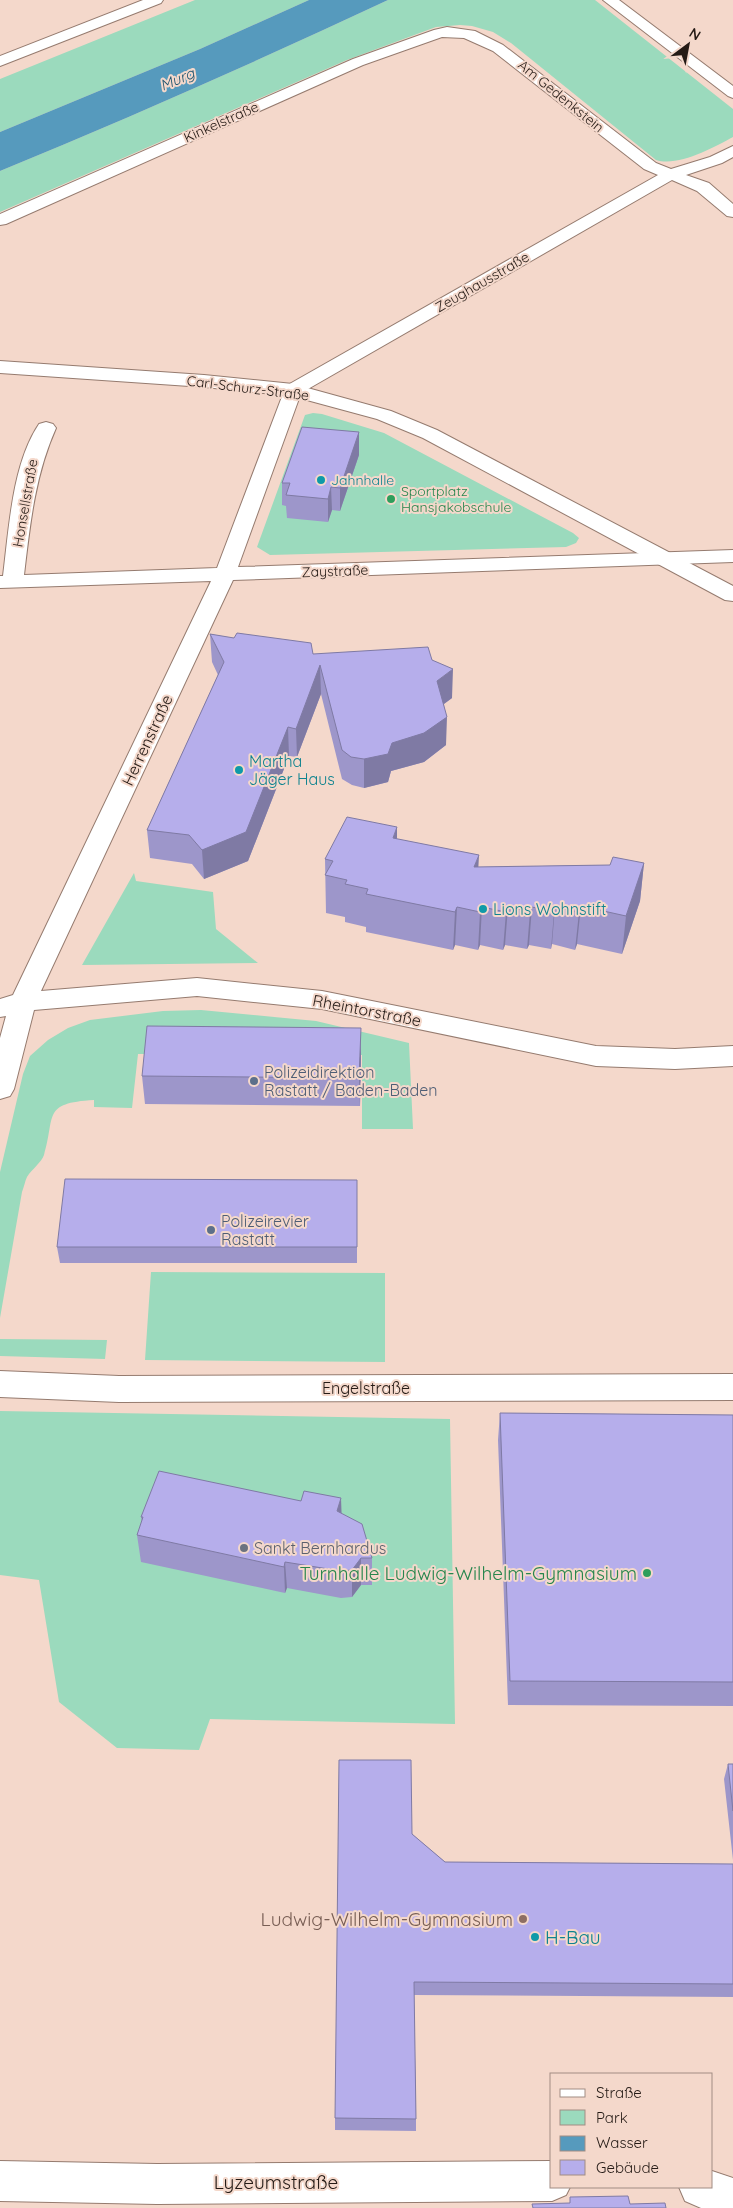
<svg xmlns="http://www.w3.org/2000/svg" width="733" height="2208" font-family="Quicksand,sans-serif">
<rect width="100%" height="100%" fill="#f4d8cb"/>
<path fill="#9bdabd" d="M 195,0 L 309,0 L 200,49 L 0,132 L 0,79 Z
M 388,0 L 595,0 L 733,109 L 733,137 C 713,148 678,167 656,160 L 511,43 L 493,32 L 472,26 L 460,25 L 436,27 L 347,60 L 0,212 L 0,171 C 131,117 260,60 388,0 Z
M 313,413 L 322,414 L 384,433 L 573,533 L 579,538 L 576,543 L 566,547 L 270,555 L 257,547 L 305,415 Z
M 134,873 L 136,881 L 213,892 L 216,929 L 258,963 L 82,965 Z
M 201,1010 L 316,1021 L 409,1043 L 413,1129 L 362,1129 L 362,1055 L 138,1054 L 132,1108 L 94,1107 L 94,1100 C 41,1103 56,1116 44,1155 C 41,1163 32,1169 27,1177 C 25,1181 24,1187 22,1192 L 0,1318 L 0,1172 L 23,1074 L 30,1056 L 48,1040 L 68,1028 L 90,1020 L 163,1011 Z
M 151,1272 L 385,1273 L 385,1362 L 145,1360 Z
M 0,1339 L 107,1340 L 105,1359 L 0,1356 Z
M 0,1411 L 450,1419 L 455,1724 L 210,1719 L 199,1750 L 117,1748 L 59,1702 L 39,1580 L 0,1575 Z"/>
<path fill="#569abd" d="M 309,0 L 388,0 C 260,60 131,117 0,171 L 0,132 L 200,49 Z"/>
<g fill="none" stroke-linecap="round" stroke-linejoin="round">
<g stroke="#957b6f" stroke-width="2">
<path id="street" d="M 603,0 L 619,0 L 733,86 L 733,98 L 728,96 Z
M 447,27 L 475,31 L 503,45 L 656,163 L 671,169 L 710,157 L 733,146 L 733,157 L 722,163 L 686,175 L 709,183 L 733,204 L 733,217 L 727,216 L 697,191 L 672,180 L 301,393 L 238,567 L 733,550 L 733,562 L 233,580 L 41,991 L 197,978 L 322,991 L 596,1046 L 675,1049 L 733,1046 L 733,1066 L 675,1069 L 596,1066 L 322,1009 L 197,996 L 34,1010 L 14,1089 L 10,1096 L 0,1099 L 0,1038 L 6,1016 L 0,1017 L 0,999 L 13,995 L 211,581 L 0,588 L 0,576 L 3,576 C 9,529 12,464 39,424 L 46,422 L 53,424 L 56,428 C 35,475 30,524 24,575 L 217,568 L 286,386 L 658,175 L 644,169 L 493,51 L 464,38 L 442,37 L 363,65 L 6,224 L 0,225 L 0,214 L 353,59 L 434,30 Z
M 0,1371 L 119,1376 L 733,1374 L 733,1400 L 119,1402 L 0,1397 Z
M 0,2161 L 157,2164 L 552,2161 L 552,2187 L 570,2187 L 566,2195 L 552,2201 L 157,2204 L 0,2201 Z
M 712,2171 L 733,2178 L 733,2208 L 701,2208 L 685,2201 L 679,2187 L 712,2187 Z"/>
</g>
<g stroke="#957b6f" stroke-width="2">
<path id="secondary" d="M 143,0 L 163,0 L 161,3 L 0,66 L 0,56 Z
M 0,361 L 204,375 L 293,384 L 391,411 L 437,430 L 733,586 L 733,601 L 725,600 L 423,438 L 377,419 L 292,396 L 204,387 L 0,373 Z"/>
</g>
<use href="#street" fill="#fff" fill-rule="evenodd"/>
<use href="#secondary" fill="#fff" fill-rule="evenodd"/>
</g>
<path fill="#9d96ca" d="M 359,432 L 359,455 L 340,511 L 332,510 L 328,522 L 287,518 L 286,506 L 282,505 L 282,483 Z
M 210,634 L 313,654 L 432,660 L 452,698 L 444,704 L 446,745 L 424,762 L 391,771 L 388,782 L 364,788 L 352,785 L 342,779 L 321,694 L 297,757 L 289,756 L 248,861 L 204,879 L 192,864 L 150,858 L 147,830 L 218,675 L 212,662 Z
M 397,839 L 478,867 L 610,865 L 644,863 L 640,901 L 622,954 L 577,944 L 575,950 L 552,944 L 551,949 L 529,945 L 527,949 L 505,945 L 503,950 L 480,945 L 478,950 L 455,945 L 453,950 L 366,932 L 366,927 L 345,922 L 345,917 L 326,913 L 325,859 Z
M 361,1057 L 360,1106 L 145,1104 L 142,1076 Z
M 357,1180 L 357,1263 L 60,1263 L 57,1247 Z
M 500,1413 L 733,1415 L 733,1706 L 508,1705 L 498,1440 Z
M 341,1513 L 372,1558 L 372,1585 L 361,1585 L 352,1597 L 341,1598 L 287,1588 L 285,1593 L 141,1562 L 137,1535 L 142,1522 L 141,1517 Z
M 728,1764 L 733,1764 L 733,1860 L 724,1779 Z
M 412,1834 L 445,1862 L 733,1864 L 733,1997 L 414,1995 L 416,2119 L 416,2131 L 335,2130 L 335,2118 Z"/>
<path fill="#7f7aa4" d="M 359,432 L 359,455 L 340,511 L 340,488 Z
M 331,487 L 332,510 L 328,522 L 328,499 Z
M 320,665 L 321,694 L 297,757 L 296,729 Z
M 453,669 L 452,698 L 437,709 L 437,681 Z
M 447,717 L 446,745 L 424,762 L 391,771 L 388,782 L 364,788 L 364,759 L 392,743 Z
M 288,727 L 289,756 L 248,861 L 204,879 L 202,850 Z
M 397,827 L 397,865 L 393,838 Z
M 479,855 L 477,893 L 474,867 Z
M 644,863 L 640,901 L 622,954 L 626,916 Z
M 581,906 L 577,944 L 575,950 L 579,912 Z
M 457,907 L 455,945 L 453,950 L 455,912 Z
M 482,907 L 480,945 L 478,950 L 480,912 Z
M 508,907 L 505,945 L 503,950 L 506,912 Z
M 532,907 L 529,945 L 527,949 L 530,912 Z
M 555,907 L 552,944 L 551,949 L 554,912 Z
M 361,1028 L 361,1057 L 360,1106 L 359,1078 Z
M 341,1498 L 342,1525 L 337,1511 Z
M 361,1558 L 361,1585 L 352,1597 L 352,1570 Z
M 285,1562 L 287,1588 L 285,1593 L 284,1567 Z"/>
<path fill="#b6aeeb" stroke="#7f7aa4" d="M 302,427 L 359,432 L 340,488 L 331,487 L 328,499 L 286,495 L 290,483 L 282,483 Z
M 237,633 L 311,643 L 313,654 L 428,647 L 432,660 L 453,669 L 437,681 L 447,717 L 424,733 L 392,743 L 388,754 L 364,759 L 351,757 L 342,750 L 320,665 L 296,729 L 288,727 L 246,832 L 202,850 L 189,835 L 147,830 L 224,662 L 210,634 L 234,638 Z
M 347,817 L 397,827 L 393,838 L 479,855 L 474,867 L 610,865 L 613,857 L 644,863 L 626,916 L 581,906 L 579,912 L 555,907 L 554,912 L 532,907 L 530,912 L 508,907 L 506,912 L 482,907 L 480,912 L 457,907 L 455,912 L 366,894 L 368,889 L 345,884 L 347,880 L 325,875 L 333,861 L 325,859 Z
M 147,1026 L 361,1028 L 359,1078 L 142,1076 Z
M 65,1179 L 357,1180 L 357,1247 L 57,1247 Z
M 500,1413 L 733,1415 L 733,1682 L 510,1681 Z
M 159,1471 L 301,1501 L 304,1491 L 341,1498 L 337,1511 L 362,1524 L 372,1558 L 361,1558 L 352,1570 L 341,1571 L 285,1562 L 284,1567 L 137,1535 L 143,1517 L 141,1517 Z
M 339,1760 L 411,1760 L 412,1834 L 445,1862 L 733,1864 L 733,1984 L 414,1982 L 416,2119 L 335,2118 Z
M 728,1764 L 733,1764 L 733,1811 Z
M 628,2196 L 630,2204 L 665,2203 L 666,2208 L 533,2208 L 532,2204 L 570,2203 L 570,2197 Z"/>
<g fill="#0f9aa8" stroke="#f4d8cb" stroke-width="2">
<circle cx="321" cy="480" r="5"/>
<circle cx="239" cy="770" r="5"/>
<circle cx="483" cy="909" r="5"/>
<circle cx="535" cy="1937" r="5"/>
</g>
<g fill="#2e9e5b" stroke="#f4d8cb" stroke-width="2">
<circle cx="391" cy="499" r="5"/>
<circle cx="647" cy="1573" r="5"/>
</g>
<g fill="#5c6f8a" stroke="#f4d8cb" stroke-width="2">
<circle cx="254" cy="1081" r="5"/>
<circle cx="211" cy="1230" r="5"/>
</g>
<circle fill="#6b7280" stroke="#f4d8cb" stroke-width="2" cx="244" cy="1548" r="5"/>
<circle fill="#8d6e63" stroke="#f4d8cb" stroke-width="2" cx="523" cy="1919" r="5"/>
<g text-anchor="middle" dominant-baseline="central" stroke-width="4" stroke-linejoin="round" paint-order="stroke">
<g font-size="14" fill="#251b16" stroke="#f4d8cb">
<text transform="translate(561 96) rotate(39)">Am Gedenkstein</text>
<text transform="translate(221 122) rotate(-24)">Kinkelstraße</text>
<text transform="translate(482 282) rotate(-30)">Zeughausstraße</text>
<text transform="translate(248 388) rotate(7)">Carl-Schurz-Straße</text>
<text transform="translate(25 503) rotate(-80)">Honsellstraße</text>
<text transform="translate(335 571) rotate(-2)">Zaystraße</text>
</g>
<g font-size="14" fill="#0d838f" stroke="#f4d8cb" text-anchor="start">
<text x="331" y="480">Jahnhalle</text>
</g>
<g font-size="14" fill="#27864d" stroke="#f4d8cb" text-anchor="start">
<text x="401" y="491">Sportplatz<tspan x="401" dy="16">Hansjakobschule</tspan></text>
</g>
<g font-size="15" font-style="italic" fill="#215670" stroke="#f4d8cb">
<text transform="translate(177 79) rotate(-23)">Murg</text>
</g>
<g font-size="16" fill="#251b16" stroke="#f4d8cb">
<text transform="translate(147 740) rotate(-65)">Herrenstraße</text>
<text transform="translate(367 1010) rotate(11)">Rheintorstraße</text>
<text x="366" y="1388">Engelstraße</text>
</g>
<g font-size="16" fill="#0d838f" stroke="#f4d8cb" text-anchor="start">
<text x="249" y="761">Martha<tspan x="249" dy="18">Jäger Haus</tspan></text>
<text x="493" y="909">Lions Wohnstift</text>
</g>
<g font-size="16" fill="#4e5e75" stroke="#f4d8cb" text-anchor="start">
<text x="264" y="1072">Polizeidirektion<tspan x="264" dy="18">Rastatt / Baden-Baden</tspan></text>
<text x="221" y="1221">Polizeirevier<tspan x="221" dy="18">Rastatt</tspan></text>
</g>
<g font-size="16" fill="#5b616d" stroke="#f4d8cb" text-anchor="start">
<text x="254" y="1548">Sankt Bernhardus</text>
</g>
<g font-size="19" fill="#27864d" stroke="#f4d8cb" text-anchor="end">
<text x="637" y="1573">Turnhalle Ludwig-Wilhelm-Gymnasium</text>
</g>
<g font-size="19" fill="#785e54" stroke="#f4d8cb" text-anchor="end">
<text x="513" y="1919">Ludwig-Wilhelm-Gymnasium</text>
</g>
<g font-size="19" fill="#0d838f" stroke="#f4d8cb" text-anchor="start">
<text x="545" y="1937">H-Bau</text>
</g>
<g font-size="19" fill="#251b16" stroke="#f4d8cb">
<text x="276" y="2182">Lyzeumstraße</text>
</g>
</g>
<rect x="550" y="2073" width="162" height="115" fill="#f4d8cb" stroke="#a18c83"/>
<rect x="560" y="2089" width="25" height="8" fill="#ffffff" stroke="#a18c83"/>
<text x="596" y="2098" font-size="15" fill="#251b16">Straße</text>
<rect x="560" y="2110" width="25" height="15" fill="#9bdabd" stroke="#a18c83"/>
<text x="596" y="2123" font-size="15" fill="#251b16">Park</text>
<rect x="560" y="2136" width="25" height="15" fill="#569abd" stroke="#a18c83"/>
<text x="596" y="2148" font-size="15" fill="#251b16">Wasser</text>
<rect x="560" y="2160" width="25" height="15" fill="#b6aeeb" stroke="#a18c83"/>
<text x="596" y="2173" font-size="15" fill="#251b16">Gebäude</text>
<g transform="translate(688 45) rotate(32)" stroke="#f4d8cb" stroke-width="4" paint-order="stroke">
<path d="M0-4L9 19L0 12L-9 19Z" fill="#251b16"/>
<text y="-8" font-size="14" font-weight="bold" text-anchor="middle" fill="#251b16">N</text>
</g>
</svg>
